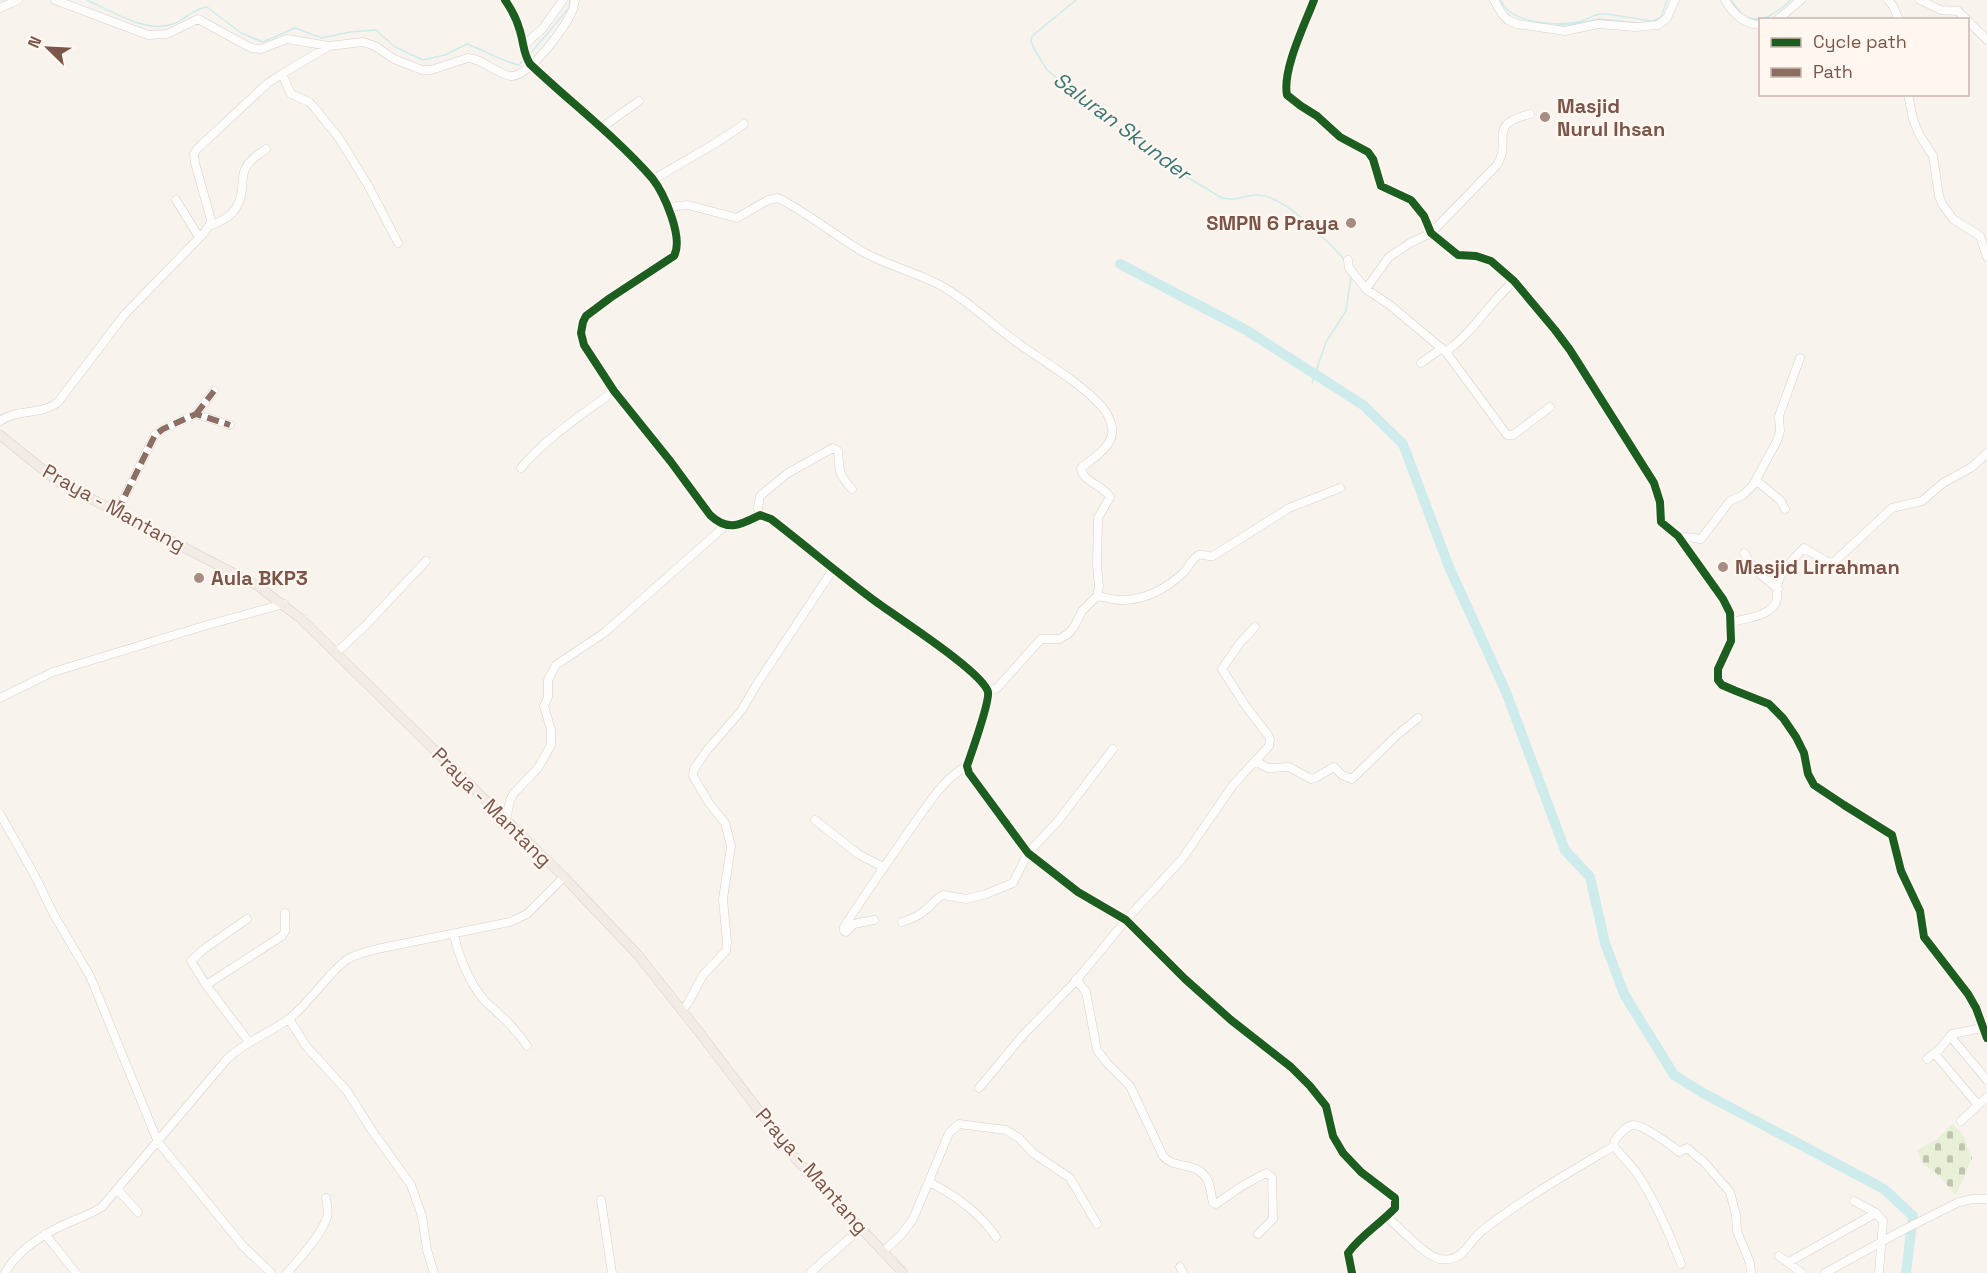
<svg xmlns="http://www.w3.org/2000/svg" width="1987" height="1273" font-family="'Space Grotesk',sans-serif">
<defs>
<pattern id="cemetery-stones" width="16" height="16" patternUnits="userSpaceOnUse" patternTransform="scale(1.5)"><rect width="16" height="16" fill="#e8f0d7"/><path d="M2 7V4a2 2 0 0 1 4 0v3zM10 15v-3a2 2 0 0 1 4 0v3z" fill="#c1c5b0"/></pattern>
</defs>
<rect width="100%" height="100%" fill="#f9f3ee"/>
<path fill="url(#cemetery-stones)" d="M 1952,1124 L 1962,1133 L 1972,1158 L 1956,1195 L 1937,1174 L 1922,1163 L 1917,1150 L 1937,1139 Z"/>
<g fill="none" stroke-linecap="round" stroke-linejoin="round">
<path stroke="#ceeceb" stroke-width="1.5" d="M 0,0 L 3,0
M 87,0 C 111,11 147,34 173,24 C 185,20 194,8 207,7 L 241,33 L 263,42 L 295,28 L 322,38 L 350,32 L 376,30 L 395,47 L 423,60 L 445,55 L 467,44 C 484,50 501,61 519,65 L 523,60
M 1076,0 L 1032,36 L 1031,41 L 1034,49 L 1047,70 L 1160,161 L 1222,198 C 1239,202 1245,194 1259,195 C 1286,197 1326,240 1344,259
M 1501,0 C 1510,24 1556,26 1578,22 C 1585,21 1592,15 1600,14 C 1611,13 1639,20 1652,21 L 1660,18
M 1731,0 L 1743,16
M 1747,18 L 1760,19
M 1660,20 L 1667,0
M 1753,20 C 1768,20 1781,9 1791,0
M 1551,26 L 1574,24 L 1600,19 L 1638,23
M 529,55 L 569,8 L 570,0
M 1312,383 L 1326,342 L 1346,311 L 1351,277"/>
<path stroke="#ceeceb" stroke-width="10" d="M 1120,264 L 1246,330 L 1363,405 L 1403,444 L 1449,567 L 1506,692 L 1565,850 L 1590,877 L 1605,943 L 1624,994 L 1674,1075 L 1703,1093 L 1884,1189 L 1913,1216 L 1906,1273"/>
<g stroke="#d8cfca" stroke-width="9">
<path id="minor" d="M 55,0 L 148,35 L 167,34 L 198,19 L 251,48 L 261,49 L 287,39 L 329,46 L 363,42 L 375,46 L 394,59 L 422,70 L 431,70 L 468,58 C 484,59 496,74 511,76 C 528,78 568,25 573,9 C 574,6 574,3 575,0
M 505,0 C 512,10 517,20 520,31 C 524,44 523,53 530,64 C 570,102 615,136 652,178 C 664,193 684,238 674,256 L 610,298 L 586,316 L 583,322 L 581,333 L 584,345 L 614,391 L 671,462 L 710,515 C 728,532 740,525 760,515 L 771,519 C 806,546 840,575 875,601 C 895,616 983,672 988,692 C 990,702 971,754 967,766 L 969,773 L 1028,853 L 1078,892 L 1126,920 L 1185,979 L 1231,1020 L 1291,1067 L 1310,1086 L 1326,1106 L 1333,1136 L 1343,1153 L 1361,1172 L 1395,1198 L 1395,1208 C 1380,1224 1361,1235 1348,1253 L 1352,1273
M 1314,0 C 1305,24 1282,70 1287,95 L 1301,106 L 1317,116 L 1340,137 L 1368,152 L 1373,159 L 1381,186 L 1411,200 L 1424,216 L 1431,233 L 1458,255 L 1476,256 L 1491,261 L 1514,281 L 1555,330 L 1570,350 L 1654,483 L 1660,502 L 1661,522 L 1678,536 L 1723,599 L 1730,613 L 1731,641 L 1718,669 L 1718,680 L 1722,685 L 1736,691 L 1769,704 L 1783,718 L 1796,737 L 1804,753 L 1808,774 L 1814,785 L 1844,805 L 1892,835 L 1901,871 L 1920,911 L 1924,937 L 1968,994 L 1976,1008 L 1987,1038
M 1494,0 L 1502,14 L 1508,20 L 1517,24 L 1565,31 L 1598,24 L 1635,27 L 1658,25 L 1667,18 L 1675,0
M 1725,0 C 1733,14 1744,24 1760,25
M 1888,0 L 1893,6 L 1899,20
M 1920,0 L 1941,10 L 1958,11 L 1987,40
M 0,8 L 18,0
M 1777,20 L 1801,0
M 524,45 L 543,28 L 563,0
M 282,74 L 329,46
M 1908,94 L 1913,119 L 1919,134 L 1933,156 L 1939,196 L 1942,204 L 1953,219 L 1980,236 L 1987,257
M 601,128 L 639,101
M 653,180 C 683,161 716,145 744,124
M 176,200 L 199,237
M 667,207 L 688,205 L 737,218 L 768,200 L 778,198 C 808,213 834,235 863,252 C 887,265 914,272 938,284 C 968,300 992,325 1019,344 C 1046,363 1081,383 1102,407 C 1108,413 1110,419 1112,427 C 1115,446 1093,458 1081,468 C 1082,482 1102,484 1110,497 L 1098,518 L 1097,565 L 1099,587 L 1097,596 L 1082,611 L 1074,627 L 1068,634 L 1059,639 L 1041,639 L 997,688 L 988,692
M 209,226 C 229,219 240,210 242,189 C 243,182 242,176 245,169 C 249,160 258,155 266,149
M 1348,260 L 1349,268 L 1366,289 L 1391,306 L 1446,352 C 1475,330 1489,303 1514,281
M 1366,289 L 1389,257 L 1410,243 L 1431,233 L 1497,165 C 1513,140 1485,125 1530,114
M 1446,352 L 1507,435 L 1513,435 L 1550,407
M 1421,363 L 1442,348
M 196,414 L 214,391
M 0,421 C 18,408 41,416 58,402 L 125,314 L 204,233 L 209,226 L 211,220 L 195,163 L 194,154 L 197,149 L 268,83 L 282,74 L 291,94 L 309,102 L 314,107 L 339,138 L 369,187 L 398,243
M 521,468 C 547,437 582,415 614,391
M 1756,480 L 1781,501 L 1785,509
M 117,512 L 155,435 L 163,429 L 196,414 L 230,425
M 760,515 L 758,508 L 760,496 L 788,473 L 833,448 L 838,451 C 840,472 837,472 852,489
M 1678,536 L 1701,539 L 1730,501 L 1743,495 L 1753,485 L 1777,441 L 1780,431 L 1779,416 L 1800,358
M 1744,553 L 1755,570 L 1778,589
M 1097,596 C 1105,597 1113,600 1121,600 C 1143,601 1168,588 1184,572 C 1188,568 1193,557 1199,555 C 1204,554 1209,557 1213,556 L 1289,508 L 1340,488
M 1731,622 C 1743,619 1758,618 1768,611 C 1782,601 1775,595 1778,582 C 1780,573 1798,554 1804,548 L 1826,561 L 1833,563 L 1892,508 L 1922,501 L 1943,483 L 1972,467 L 1987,453
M 337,652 L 365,626 L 426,561
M 0,698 L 53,672 L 207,625 L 284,604
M 1255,761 L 1268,768 L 1289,767 L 1311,779 L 1315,778 L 1334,767 L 1342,775 L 1352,779 L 1396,736 L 1418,718
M 0,814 L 35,876 L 54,915 L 90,976 L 158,1142 L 243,1246 L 271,1273
M 815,820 L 858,854 L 883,867
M 506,821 L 510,800 L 514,793 L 538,768 L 551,745 L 551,730 L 544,706 L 548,697 L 548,680 L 556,665 L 604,633 L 725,526
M 247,919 L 204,949 L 191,961 L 206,985 L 249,1042
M 874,920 L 854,924 L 846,932 L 844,931 L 844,927 C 865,894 887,863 909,831 C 926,808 941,780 967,766
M 902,922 C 910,919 918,917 924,911 C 931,906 935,899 943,895 L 966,899 L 986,894 L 1013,883 L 1028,853 L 1058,821 L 1113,749
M 454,935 C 459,957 470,985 486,1002 C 501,1016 516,1028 527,1046
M 1076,979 L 1086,992 L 1097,1050 L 1107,1063 L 1130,1086 L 1163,1156 C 1175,1170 1197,1161 1207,1179 C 1211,1186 1211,1195 1213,1203 L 1216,1204 L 1242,1186 L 1266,1173 L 1272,1177 L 1273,1219 L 1258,1234
M 206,985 L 282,936 L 285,931 L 285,913
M 682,1010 L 688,1003 L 703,975 L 726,951 L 727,942 L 723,899 L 731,846 L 725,823 L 709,803 L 696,781 L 693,776 L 694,769 L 708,749 L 741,711 L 757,684 L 834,568
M 289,1019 L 306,1046 L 347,1091 L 373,1132 L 411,1185 L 422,1216 L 427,1250 L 434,1273
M 1950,1036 L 1987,1080
M 1935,1054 L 1978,1105
M 1927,1059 L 1939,1050 L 1952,1034 L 1982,1028
M 979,1088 L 1024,1034 L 1074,983 L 1126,920 L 1182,859 L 1233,785 L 1269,746 L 1270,739 L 1268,735 L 1245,705 L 1222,669 L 1240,643 L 1255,627
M 1961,1121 L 1987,1097
M 1614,1146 C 1621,1156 1631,1164 1638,1175 C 1656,1203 1669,1232 1681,1264
M 929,1182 C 955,1195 979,1212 996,1237
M 117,1189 L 138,1212
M 601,1200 L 612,1273
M 1854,1201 L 1876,1213 L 1883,1221 L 1879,1273
M 1387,1217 C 1400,1228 1425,1256 1440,1259 C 1464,1263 1468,1241 1483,1230 C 1524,1198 1570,1172 1614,1146 L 1615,1140 C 1619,1135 1626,1125 1634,1125 C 1641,1124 1673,1146 1679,1152 L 1687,1148 L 1704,1162 L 1730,1192 L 1736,1215 L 1737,1231 L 1750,1263 L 1751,1273
M 45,1234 L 76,1273
M 884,1251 L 901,1235 L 913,1219 L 949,1133 L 959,1124 L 1006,1130 L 1019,1138 L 1033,1153 L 1070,1178 L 1097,1224
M 1779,1256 L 1802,1273
M 1789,1262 L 1876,1213
M 1180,1267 L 1183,1273
M 5,1273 C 16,1253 39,1237 59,1227 C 73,1220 88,1216 102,1207 L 227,1059 C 246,1041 270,1033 290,1018 C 311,1001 325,977 346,960 C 355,954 367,952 377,949 L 510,922 L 527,914 L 564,877
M 287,1273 C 299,1259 321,1236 327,1217 C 329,1211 327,1204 326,1198
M 810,1273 L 861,1228
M 1825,1273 L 1903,1230 L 1959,1202 L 1973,1199 L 1987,1199"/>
</g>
<g stroke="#dacfca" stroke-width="10">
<path id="major" d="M 0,435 L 57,481 L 258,586 L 300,618 L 564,877 L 638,955 L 699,1032 L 795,1158 L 903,1273"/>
</g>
<use href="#minor" stroke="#fefdfc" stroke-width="8"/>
<use href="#major" stroke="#f3ece6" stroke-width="9"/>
<path stroke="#8d6e63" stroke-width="6" stroke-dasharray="12 6" stroke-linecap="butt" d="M 196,414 L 214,391
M 117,512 L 155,435 L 163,429 L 196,414 L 230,425"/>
<g stroke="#fff7f0" stroke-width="11">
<path id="cycleway" d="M 505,0 C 512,10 517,20 520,31 C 524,44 523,53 530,64 C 570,102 615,136 652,178 C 664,193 684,238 674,256 L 610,298 L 586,316 L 583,322 L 581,333 L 584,345 L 614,391 L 671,462 L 710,515 C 728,532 740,525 760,515 L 771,519 C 806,546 840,575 875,601 C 895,616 983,672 988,692 C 990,702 971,754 967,766 L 969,773 L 1028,853 L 1078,892 L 1126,920 L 1185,979 L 1231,1020 L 1291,1067 L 1310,1086 L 1326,1106 L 1333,1136 L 1343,1153 L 1361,1172 L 1395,1198 L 1395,1208 C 1380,1224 1361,1235 1348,1253 L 1352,1273
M 1314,0 C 1305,24 1282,70 1287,95 L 1301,106 L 1317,116 L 1340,137 L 1368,152 L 1373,159 L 1381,186 L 1411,200 L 1424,216 L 1431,233 L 1458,255 L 1476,256 L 1491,261 L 1514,281 L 1555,330 L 1570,350 L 1654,483 L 1660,502 L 1661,522 L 1678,536 L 1723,599 L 1730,613 L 1731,641 L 1718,669 L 1718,680 L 1722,685 L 1736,691 L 1769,704 L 1783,718 L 1796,737 L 1804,753 L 1808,774 L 1814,785 L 1844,805 L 1892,835 L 1901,871 L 1920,911 L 1924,937 L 1968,994 L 1976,1008 L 1987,1038"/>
</g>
<use href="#cycleway" stroke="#1b5e20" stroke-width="8"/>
</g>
<g fill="#a78c83" stroke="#fff7f0" stroke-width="2">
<circle cx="1545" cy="117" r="6"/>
<circle cx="1351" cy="223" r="6"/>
<circle cx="1723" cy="567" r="6"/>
<circle cx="199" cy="578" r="6"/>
</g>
<g text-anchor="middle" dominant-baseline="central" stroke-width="4.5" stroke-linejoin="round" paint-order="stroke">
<g font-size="20" font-weight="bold" fill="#7b554a" stroke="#fff7f0" text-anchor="start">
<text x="1557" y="106">Masjid<tspan x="1557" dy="23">Nurul Ihsan</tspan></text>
<text x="1339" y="223" text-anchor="end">SMPN 6 Praya</text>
<text x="1735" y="567">Masjid Lirrahman</text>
<text x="211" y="578">Aula BKP3</text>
</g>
<g font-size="20" fill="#7b554a" stroke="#fff7f0">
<text transform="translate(114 508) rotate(29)">Praya - Mantang</text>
<text transform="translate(492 807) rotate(45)">Praya - Mantang</text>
<text transform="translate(812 1171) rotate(49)">Praya - Mantang</text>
</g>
<g font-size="21" font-style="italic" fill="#397779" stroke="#fff7f0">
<text transform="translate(1122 126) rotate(37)">Saluran Skunder</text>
</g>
</g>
<rect x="1759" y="18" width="210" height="78" fill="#fff7f0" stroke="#cab6ae" stroke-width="1.5"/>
<rect x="1771" y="38" width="30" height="9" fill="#1b5e20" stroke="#cab6ae" stroke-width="1.5"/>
<text x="1813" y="48" font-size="18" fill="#7b554a">Cycle path</text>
<rect x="1771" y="68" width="30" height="9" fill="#8d6e63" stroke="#cab6ae" stroke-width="1.5"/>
<text x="1813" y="78" font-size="18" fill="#7b554a">Path</text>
<g transform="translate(48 48) rotate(294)" stroke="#fff7f0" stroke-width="4.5" paint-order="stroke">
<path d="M0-4.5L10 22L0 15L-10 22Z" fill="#7b554a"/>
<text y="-9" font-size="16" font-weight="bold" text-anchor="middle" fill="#7b554a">N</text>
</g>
</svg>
